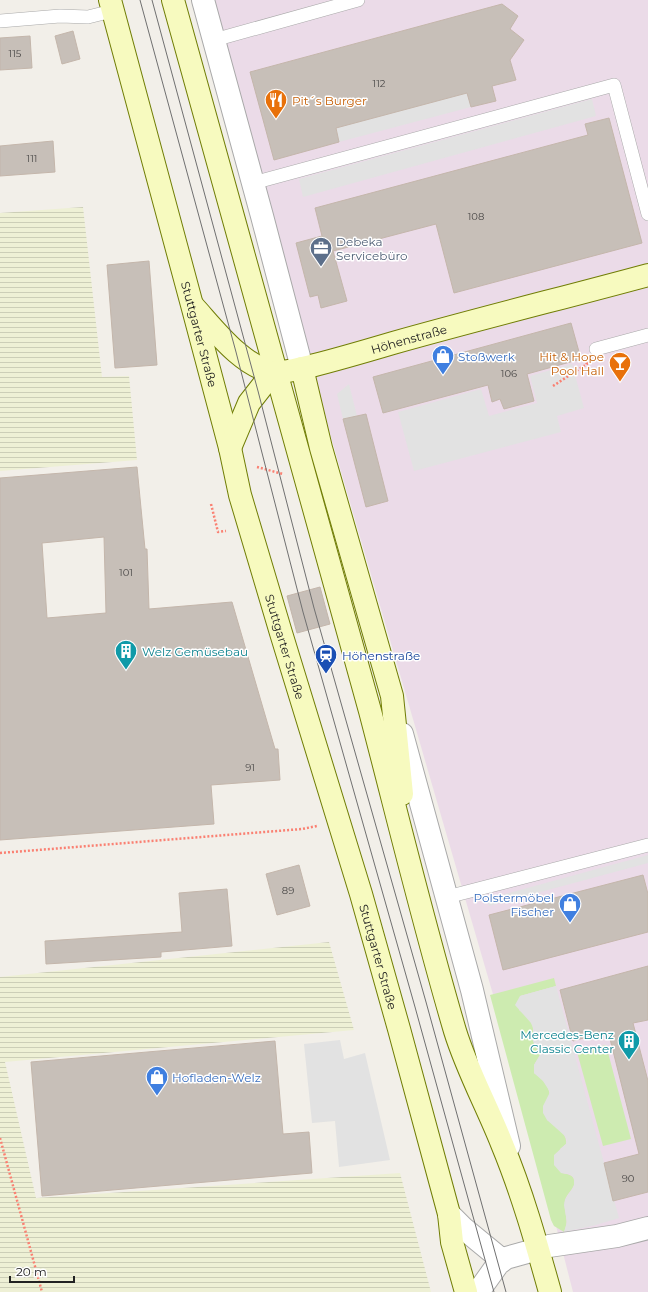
<svg xmlns="http://www.w3.org/2000/svg" width="648" height="1292" font-family="Montserrat,sans-serif">
<defs>
<pattern id="farmland-rules" width="6" height="5" patternUnits="userSpaceOnUse"><rect width="6" height="5" fill="#eef0d5"/><path d="M0 2.5h6" fill="none" stroke="#ccceb7"/></pattern>
</defs>
<rect width="100%" height="100%" fill="#f2efe9"/>
<path fill="#ebdbe8" d="M 204,0 L 648,0 L 648,1292 L 573,1292 L 524,1101 Z"/>
<path fill="url(#farmland-rules)" d="M 83,207 L 102,377 L 129,376 L 137,460 L 0,471 L 0,213 Z
M 329,942 L 354,1030 L 5,1062 L 36,1198 L 400,1173 L 431,1292 L 0,1292 L 0,977 Z"/>
<path fill="#cdebb0" d="M 554,978 L 556,986 L 520,996 L 519,1010 C 525,1015 534,1022 533,1031 C 533,1035 532,1039 534,1043 C 535,1047 539,1050 540,1055 L 534,1065 L 534,1073 C 555,1088 550,1097 547,1120 C 555,1125 568,1134 566,1144 L 560,1149 L 561,1173 C 566,1174 573,1174 574,1180 C 576,1188 567,1193 565,1200 C 563,1212 570,1219 564,1232 L 554,1226 L 551,1220 L 490,995 Z
M 606,1045 L 631,1139 L 603,1146 L 577,1052 Z"/>
<path fill="#e2e2e2" d="M 467,93 L 471,107 L 339,142 L 336,128 Z
M 592,99 L 596,116 L 303,197 L 299,179 Z
M 572,364 L 584,408 L 557,416 L 561,432 L 414,471 L 398,412 L 481,389 L 489,416 L 537,403 L 530,376 Z
M 349,384 L 357,416 L 343,419 L 337,394 Z
M 648,855 L 648,863 L 489,906 L 487,899 Z
M 556,986 L 619,1218 L 596,1225 L 564,1232 L 567,1222 L 564,1205 L 565,1200 L 574,1186 L 574,1178 L 570,1174 L 561,1173 L 554,1165 L 554,1155 L 566,1144 L 567,1140 L 565,1136 L 547,1120 L 543,1113 L 543,1106 L 550,1092 L 543,1081 L 534,1073 L 534,1065 L 540,1055 L 532,1039 L 534,1030 L 531,1023 L 515,1005 L 520,996 Z
M 340,1040 L 344,1059 L 365,1053 L 390,1160 L 339,1167 L 335,1121 L 312,1123 L 304,1044 Z"/>
<path fill="#c7bfb8" stroke="#c4b6ab" fill-rule="evenodd" d="M 502,4 L 518,16 L 510,29 L 524,40 L 510,60 L 516,80 L 492,86 L 496,101 L 471,107 L 467,93 L 336,128 L 339,142 L 274,160 L 250,72 Z
M 73,31 L 80,59 L 62,64 L 55,36 Z
M 30,36 L 32,68 L 0,70 L 0,38 Z
M 609,118 L 642,243 L 454,293 L 436,224 L 333,251 L 347,301 L 321,308 L 318,295 L 310,297 L 296,243 L 322,236 L 315,208 L 588,135 L 585,124 Z
M 53,141 L 55,172 L 0,176 L 0,146 Z
M 149,261 L 157,365 L 115,368 L 107,265 Z
M 571,323 L 581,359 L 527,374 L 534,401 L 504,409 L 500,399 L 492,402 L 488,385 L 383,413 L 373,377 Z
M 366,414 L 388,501 L 366,507 L 343,419 Z
M 137,467 L 145,549 L 147,549 L 149,609 L 232,602 L 275,749 L 278,749 L 280,780 L 211,785 L 214,824 L 0,840 L 0,478 ZM 104,537 L 106,613 L 47,618 L 42,543 Z
M 320,587 L 330,624 L 297,633 L 287,596 Z
M 299,865 L 310,906 L 277,915 L 266,874 Z
M 643,875 L 648,894 L 648,932 L 503,970 L 489,915 Z
M 227,889 L 232,946 L 161,952 L 161,957 L 46,964 L 45,941 L 182,932 L 179,893 Z
M 648,966 L 648,1020 L 633,1023 L 648,1081 L 648,1192 L 613,1201 L 604,1163 L 639,1154 L 608,1031 L 573,1041 L 560,990 Z
M 275,1041 L 283,1134 L 309,1132 L 312,1173 L 42,1196 L 31,1062 Z"/>
<g fill="none" stroke-linecap="round" stroke-linejoin="round">
<g stroke="#a9a9a9" stroke-width="14">
<path id="lane" d="M 0,21 L 60,16 L 88,17 L 112,11
M 214,40 L 358,0
M 253,183 L 614,85 L 648,214
M 596,349 L 648,335
M 447,897 L 648,845"/>
</g>
<g stroke="#a9a9a9" stroke-width="24">
<path id="street" d="M 203,0 L 262,216 L 302,368
M 402,734 L 472,990 L 509,1146
M 449,1214 L 463,1228 L 502,1260
M 478,1292 L 498,1264 L 506,1258 L 549,1246 L 617,1236 L 648,1228"/>
</g>
<g stroke="#707d05" stroke-width="24">
<g id="secondary">
<path id="s1" d="M 110,0 L 192,305 L 230,448 L 240,495 L 281,633 L 361,894 L 399,1029 L 449,1214 L 452,1242 L 466,1292"/>
<path d="M 173,0 C 238,237 305,474 370,711 C 398,818 424,926 455,1031 C 467,1070 487,1106 502,1144 C 522,1192 536,1242 550,1292"/>
<path id="s2" d="M 194,307 C 214,329 244,369 275,372 C 287,373 300,368 311,366 C 339,359 366,351 393,343 C 478,319 563,298 648,275"/>
<path d="M 302,368 L 321,448 L 392,696 L 402,794"/>
<path d="M 230,448 L 249,403 L 267,380 L 276,372"/>
</g>
</g>
<path stroke="#fa8072" stroke-width="2.5" stroke-dasharray="2 2" stroke-linecap="butt" d="M 553,386 L 587,364 L 586,362
M 257,467 L 283,474
M 211,504 L 218,532 L 226,531
M 0,853 L 302,829 L 317,826
M 0,1138 L 42,1292"/>
<use href="#lane" stroke="#fff" stroke-width="13"/>
<use href="#street" stroke="#fff" stroke-width="22"/>
<use href="#secondary" stroke="#f7fabf" stroke-width="22"/>
<path stroke="#707070" stroke-width="1" d="M 140,0 L 236,352 L 303,612 L 415,1007 L 494,1292
M 152,0 L 258,391 L 314,608 L 426,1002 L 506,1292"/>
</g>
<defs>
<g id="restaurant-pin" transform="scale(1.15)"><path d="M0 17L-7.5 6A9.5 9.5 0 1 1 7.5 6Z" fill="#e8710a" stroke="#fff"/><path d="M-5-6h1v4h1v-4h1v4h1v-4h1v5L-1.5 .5V6h-2V.5L-5-1ZM5-6V6H3V1.5H1.5Q1.5-4 5-6Z" fill="#fff"/></g>
<g id="office-pin" transform="scale(1.15)"><path d="M0 17L-7.5 6A9.5 9.5 0 1 1 7.5 6Z" fill="#5c6f8a" stroke="#fff"/><path d="M-6-3h4V-5.5h4V-3h4V5H-6ZM-1-4.5V-3h2v-1.5ZM-6 0V1H6V0Z" fill="#fff"/></g>
<g id="shop-pin" transform="scale(1.15)"><path d="M0 17L-7.5 6A9.5 9.5 0 1 1 7.5 6Z" fill="#3f7fe0" stroke="#fff"/><path d="M-5-2.5h2.3a2.7 3.5 0 0 1 5.4 0H5L5.5 6h-11ZM-1.5-2.5h3a1.5 2.3 0 0 0-3 0Z" fill="#fff"/></g>
<g id="bar-pin" transform="scale(1.15)"><path d="M0 17L-7.5 6A9.5 9.5 0 1 1 7.5 6Z" fill="#e8710a" stroke="#fff"/><path d="M-6-5H6L.8 .8V4.5H3.5V6h-7V4.5H-.8V.8Z" fill="#fff"/></g>
<g id="building-pin" transform="scale(1.15)"><path d="M0 17L-7.5 6A9.5 9.5 0 1 1 7.5 6Z" fill="#0f9aa8" stroke="#fff"/><path d="M-4-6H4V6H1V3H-1V6H-4ZM-2.5-4.3h1.7v1.8h-1.7ZM.8-4.3h1.7v1.8H.8ZM-2.5-1h1.7V.8h-1.7ZM.8-1h1.7V.8H.8Z" fill="#fff"/></g>
<g id="station-pin" transform="scale(1.15)"><path d="M0 17L-7.5 6A9.5 9.5 0 1 1 7.5 6Z" fill="#1a4fb4" stroke="#fff"/><path d="M-3-6H3Q5-6 5-4V2Q5 4 3 4L4.5 6H3L1.5 4h-3L-3 6H-4.5L-3 4Q-5 4-5 2V-4Q-5-6-3-6ZM-3.5-4v3h7v-3ZM-3.5 1v1.5H-2V1ZM2 1v1.5H3.5V1Z" fill="#fff"/></g>
</defs>
<g fill-rule="evenodd">
<use href="#restaurant-pin" x="276" y="100"/>
<use href="#office-pin" x="321" y="248"/>
<use href="#shop-pin" x="443" y="356"/>
<use href="#bar-pin" x="620" y="363"/>
<use href="#building-pin" x="126" y="651"/>
<use href="#station-pin" x="326" y="655"/>
<use href="#shop-pin" x="570" y="904"/>
<use href="#building-pin" x="629" y="1041"/>
<use href="#shop-pin" x="157" y="1077"/>
</g>
<g text-anchor="middle" dominant-baseline="central" stroke-width="3" stroke-linejoin="round" paint-order="stroke">
<g font-size="10" fill="#4b4948">
<text x="15" y="53">115</text>
<text x="379" y="83">112</text>
<text x="32" y="158">111</text>
<text x="476" y="216">108</text>
<text x="509" y="373">106</text>
<text x="126" y="572">101</text>
<text x="250" y="767">91</text>
<text x="288" y="890">89</text>
<text x="628" y="1178">90</text>
</g>
<g font-size="12" fill="#c56008" stroke="#fff" text-anchor="start">
<text x="292" y="100">Pit´s Burger</text>
<text x="604" y="356" text-anchor="end">Hit &amp; Hope<tspan x="604" dy="14">Pool Hall</tspan></text>
</g>
<g font-size="12" fill="#4e5e75" stroke="#fff" text-anchor="start">
<text x="336" y="241">Debeka<tspan x="336" dy="14">Servicebüro</tspan></text>
</g>
<g font-size="12" fill="#222" stroke="#fff">
<text stroke="none"><textPath href="#s1" startOffset="346">Stuttgarter Straße</textPath></text>
<text stroke="none"><textPath href="#s2" startOffset="244">Höhenstraße</textPath></text>
<text stroke="none"><textPath href="#s1" startOffset="670">Stuttgarter Straße</textPath></text>
<text stroke="none"><textPath href="#s1" startOffset="994">Stuttgarter Straße</textPath></text>
</g>
<g font-size="12" fill="#366cbe" stroke="#fff" text-anchor="start">
<text x="458" y="356">Stoßwerk</text>
<text x="554" y="897" text-anchor="end">Polstermöbel<tspan x="554" dy="14">Fischer</tspan></text>
<text x="172" y="1077">Hofladen-Welz</text>
</g>
<g font-size="12" fill="#0d838f" stroke="#fff" text-anchor="start">
<text x="142" y="651">Welz Gemüsebau</text>
<text x="614" y="1034" text-anchor="end">Mercedes-Benz<tspan x="614" dy="14">Classic Center</tspan></text>
</g>
<g font-size="12" fill="#164399" stroke="#fff" text-anchor="start">
<text x="342" y="655">Höhenstraße</text>
</g>
</g>
<path d="M10 1276v6h64v-6" fill="none" stroke="#222222" stroke-width="2"/>
<text x="16" y="1276" font-size="12" fill="#222222" stroke="#ffffff" stroke-width="3" paint-order="stroke">20 m</text>
</svg>
